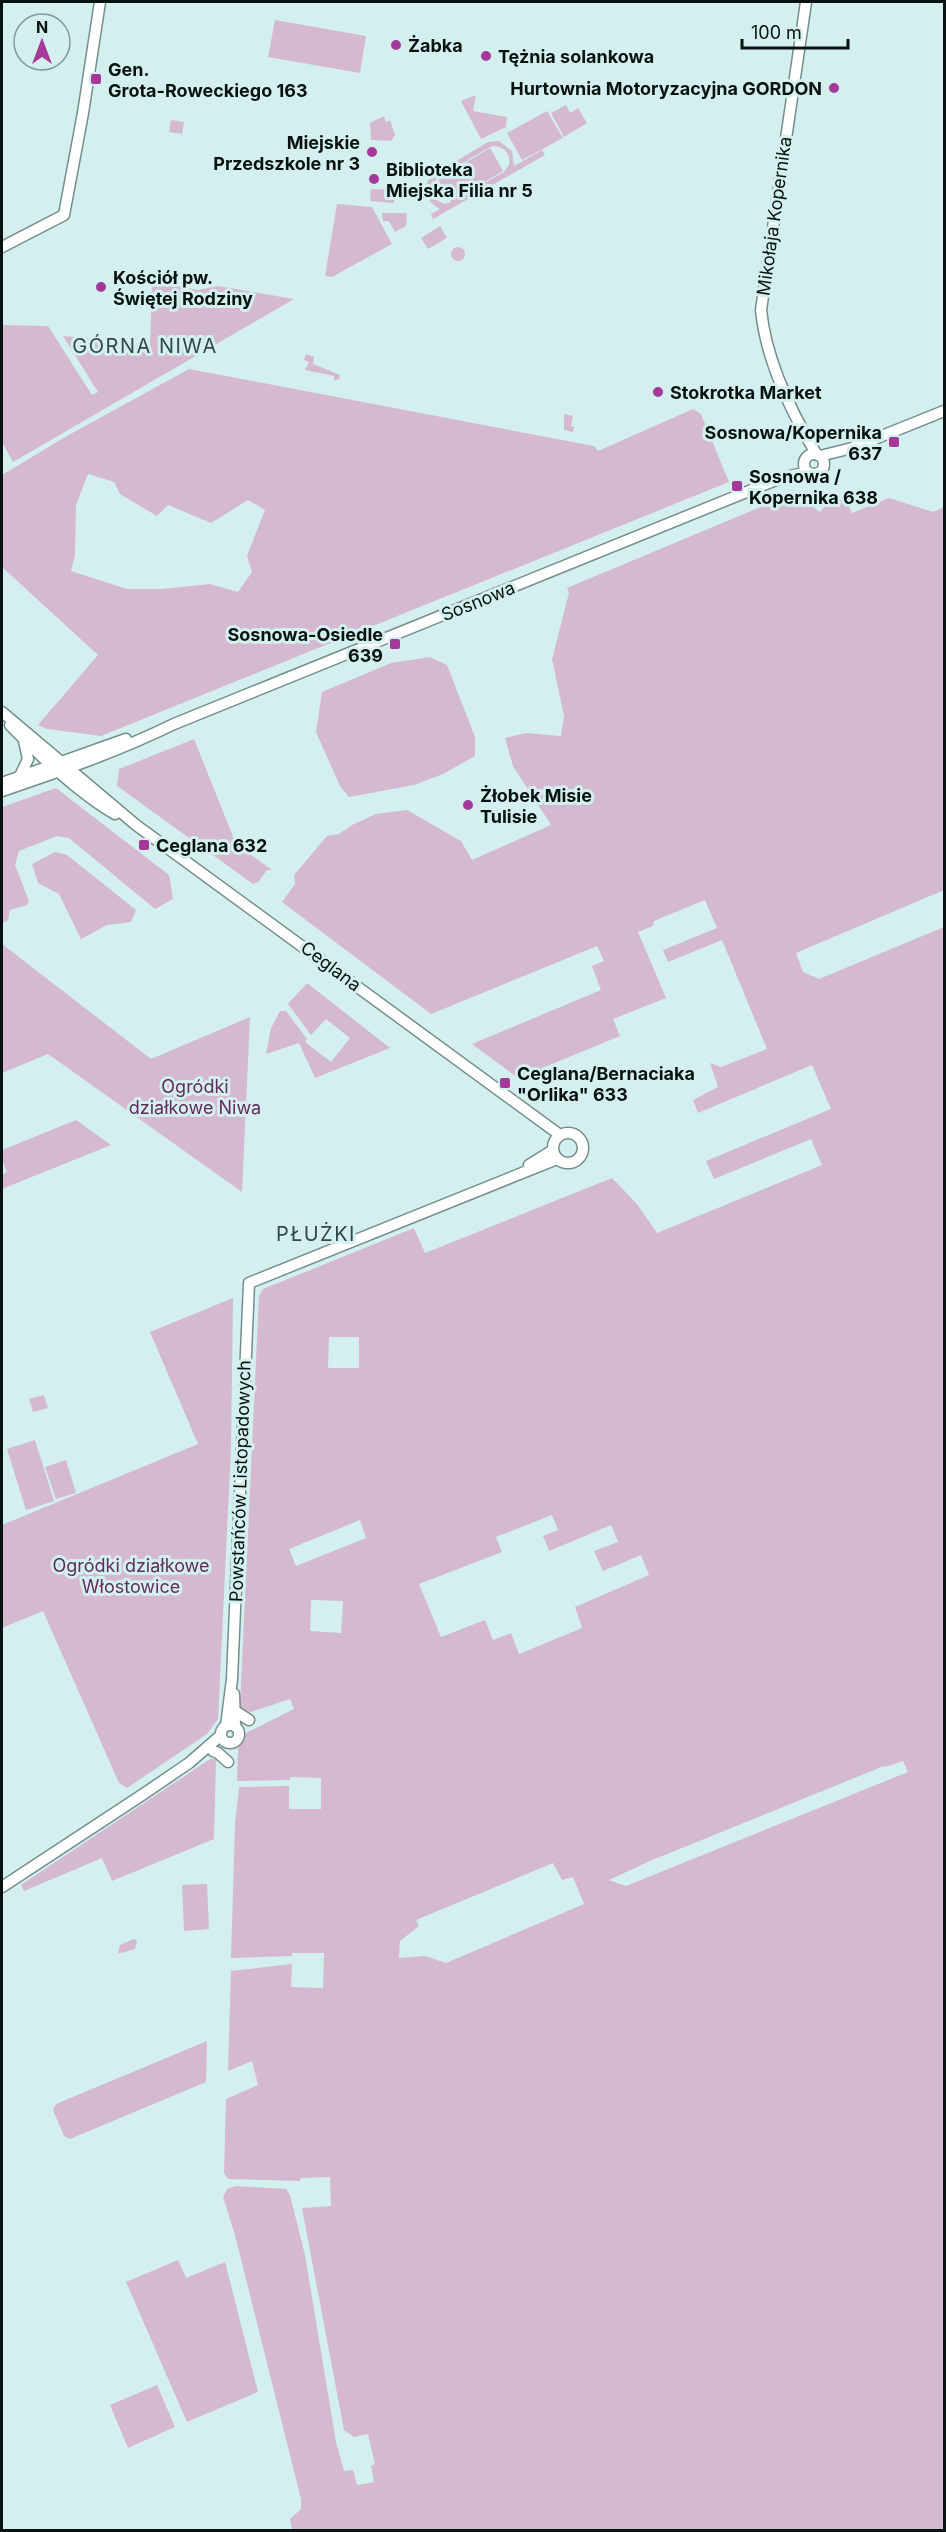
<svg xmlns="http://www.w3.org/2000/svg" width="946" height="2532" font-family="Inter,sans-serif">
<rect width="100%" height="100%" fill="#d3f0ee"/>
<path fill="#d5b9d0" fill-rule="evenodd" d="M 275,20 L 366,36 L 360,73 L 268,57 Z
M 476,95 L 473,111 L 507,117 L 506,127 L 481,139 L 461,101 Z
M 566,105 L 570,113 L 578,108 L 587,123 L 564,137 L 551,113 Z
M 547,111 L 563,138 L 522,160 L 507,133 Z
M 384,116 L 386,122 L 390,120 L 395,135 L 391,141 L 371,140 L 370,123 Z
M 171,120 L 184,122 L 182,134 L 169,132 Z
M 499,141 L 512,151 L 514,166 L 542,150 L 545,155 L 433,219 L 431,214 L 440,209 C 426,202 422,190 430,177 L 488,142 ZM 494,146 C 505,147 511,154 509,165 L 504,172 L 468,192 L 503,171 L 490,148 L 438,179 L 451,202 L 444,204 L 435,199 L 431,187 L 437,178 L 490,147 Z
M 371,189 L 395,190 L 394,203 L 370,201 Z
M 337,204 L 372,207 L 392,244 L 332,277 L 325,276 Z
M 382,213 L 407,213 L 406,226 L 395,232 L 389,221 L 383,221 Z
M 440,226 L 447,238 L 428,249 L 421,238 Z
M451 254a7 7 0 1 1 14 0a7 7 0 1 1-14 0Z
M 152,281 L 198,290 L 218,286 L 294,299 L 13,462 L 2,442 L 2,325 L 48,326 L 92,395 L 98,392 L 63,336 L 150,345 Z
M 306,354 L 314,357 L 313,364 L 340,375 L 339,379 L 334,381 L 334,376 L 305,370 L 309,362 L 304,360 Z
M 189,369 L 594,446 L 598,451 L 693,409 L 701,414 L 729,482 L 101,736 L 47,729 L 38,725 L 98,655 L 2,567 L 2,475 L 65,437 ZM 88,474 L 114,482 L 120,494 L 157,516 L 168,505 L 211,523 L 248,500 L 265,510 L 247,556 L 252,572 L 238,592 L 210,584 L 162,589 L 127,589 L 71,571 L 75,555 L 76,505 Z
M 564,414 L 573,416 L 571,426 L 574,427 L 573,432 L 564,430 Z
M 794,493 L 820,512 L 831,499 L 846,500 L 852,513 L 889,498 L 933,512 L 944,507 L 944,890 L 796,953 L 803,972 L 819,979 L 944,927 L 944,2530 L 292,2530 L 290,2519 L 301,2509 L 301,2499 L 235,2235 L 223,2197 L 227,2189 L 236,2186 L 286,2189 L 290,2195 L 305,2255 L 336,2442 L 344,2471 L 353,2470 L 357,2485 L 374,2482 L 371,2466 L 375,2464 L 368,2434 L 354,2437 L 344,2430 L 302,2208 L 331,2206 L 330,2177 L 301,2178 L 300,2181 L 228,2179 L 224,2173 L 226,2099 L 258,2085 L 252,2061 L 228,2071 L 231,1971 L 292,1964 L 291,1987 L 323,1988 L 324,1953 L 292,1953 L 292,1956 L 231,1958 L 235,1824 L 239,1787 L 289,1786 L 289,1809 L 321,1809 L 321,1778 L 290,1777 L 290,1780 L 237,1781 L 238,1748 L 246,1733 L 294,1709 L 290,1699 L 251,1712 L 243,1711 L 240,1705 L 259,1296 L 263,1289 L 414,1228 L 425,1253 L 612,1178 L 637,1204 L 657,1233 L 822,1165 L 811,1139 L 714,1179 L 706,1161 L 831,1109 L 812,1065 L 698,1113 L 693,1100 L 718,1087 L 710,1063 L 721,1067 L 767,1049 L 722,940 L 668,962 L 663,950 L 717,928 L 705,900 L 654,921 L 653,926 L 638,932 L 666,998 L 613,1019 L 620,1036 L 518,1078 L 472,1044 L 601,990 L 592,966 L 604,961 L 597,946 L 431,1014 L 282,902 L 295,884 L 294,875 L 327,836 L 339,834 L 352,825 L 376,814 L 407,810 L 461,841 L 472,860 L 551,825 L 513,766 L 505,738 L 526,733 L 561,736 L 564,716 L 552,659 L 569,593 L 567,588 ZM 329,1337 L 359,1337 L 359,1368 L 328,1368 ZM 552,1515 L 558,1530 L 543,1536 L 549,1551 L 611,1525 L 618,1542 L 594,1551 L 603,1571 L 641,1555 L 649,1575 L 575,1607 L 582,1628 L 519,1654 L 511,1633 L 493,1640 L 485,1620 L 441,1637 L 419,1584 L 502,1552 L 496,1537 ZM 360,1520 L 366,1538 L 296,1566 L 289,1549 ZM 311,1600 L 343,1601 L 341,1633 L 310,1631 ZM 903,1761 L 908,1772 L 626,1886 L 609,1880 L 650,1861 L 884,1766 L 885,1767 ZM 553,1863 L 562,1880 L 573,1877 L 584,1904 L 446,1963 L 425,1956 L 399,1958 L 400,1941 L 419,1926 L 416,1920 Z
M 430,657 L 447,665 L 475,737 L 475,756 L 443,774 L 414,785 L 349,797 L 340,786 L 316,732 L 322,692 L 391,663 Z
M 194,739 L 236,844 L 272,870 L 267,870 L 258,882 L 253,884 L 117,786 L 119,769 Z
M 56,788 L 169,875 L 173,899 L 155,909 L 69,838 L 57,836 L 19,851 L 15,865 L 29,901 L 27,905 L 10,910 L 8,920 L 2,923 L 2,807 Z
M 55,852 L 67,855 L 136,910 L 131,922 L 107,925 L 81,939 L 59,894 L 38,883 L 32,864 Z
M 2,944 L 151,1059 L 250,1017 L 242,1192 L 48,1054 L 2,1073 Z
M 307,983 L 390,1048 L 315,1078 L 299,1043 L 266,1054 L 271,1028 L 280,1011 L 286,1011 L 307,1039 L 305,1042 L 331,1062 L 350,1038 L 326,1019 L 311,1035 L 288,1004 Z
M 76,1120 L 111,1145 L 2,1189 L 2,1175 L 7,1172 L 2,1160 L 2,1150 Z
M 233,1298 L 231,1448 L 218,1719 L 207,1734 L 127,1788 L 119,1783 L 43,1611 L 2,1628 L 2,1525 L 198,1444 L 150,1332 Z
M 44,1395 L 48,1408 L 33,1412 L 29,1399 Z
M 35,1440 L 54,1501 L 26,1510 L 7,1449 Z
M 66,1460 L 76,1493 L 56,1499 L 45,1467 Z
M 210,1759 L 216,1759 L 214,1839 L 112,1881 L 102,1858 L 24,1891 L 21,1885 Z
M 207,1884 L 209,1929 L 184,1931 L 182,1885 Z
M 134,1939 L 137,1941 L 135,1949 L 118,1954 L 120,1945 Z
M 207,2041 L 206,2082 L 70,2139 L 64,2136 L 53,2110 L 56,2104 Z
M 178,2260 L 186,2278 L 225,2262 L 258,2392 L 187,2422 L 126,2282 Z
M 157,2385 L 175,2427 L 128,2448 L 110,2405 Z"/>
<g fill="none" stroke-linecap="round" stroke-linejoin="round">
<g stroke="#748e8d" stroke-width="13">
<path id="minor" d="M 806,2 L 761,310 C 766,361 791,412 817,455
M 2,247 L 64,215 L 83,113 L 100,2
M804 464a10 10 0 1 1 20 0a10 10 0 1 1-20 0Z
M 820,456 L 852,448 L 944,411
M 2,712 L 136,825 L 560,1135
M 10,725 C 40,756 78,793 115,814
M 20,776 L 28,759 L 24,741
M 2,783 L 126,739
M 2,791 C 61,771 119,751 174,724 L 781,478 L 808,472
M553 1148a15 15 0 1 1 30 0a15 15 0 1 1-30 0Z
M 529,1165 L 553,1150
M 234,1694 L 235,1726
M 235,1711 L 249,1720
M221 1734a9 9 0 1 1 18 0a9 9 0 1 1-18 0Z
M 226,1726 L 232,1679 L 249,1283 L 557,1159
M 213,1751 L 218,1753 L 228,1762
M 2,1887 L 142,1795 L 189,1763 L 220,1736"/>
</g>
<use href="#minor" stroke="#fff" stroke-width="10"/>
</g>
<g fill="#a4399a" stroke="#d3f0ee" stroke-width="2">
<circle cx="396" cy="45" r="6"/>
<circle cx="486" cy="56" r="6"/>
<rect x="90" y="73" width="12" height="12" rx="3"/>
<circle cx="834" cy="88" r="6"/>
<circle cx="372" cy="152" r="6"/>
<circle cx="374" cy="179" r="6"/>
<circle cx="101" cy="287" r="6"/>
<circle cx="658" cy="392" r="6"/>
<rect x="888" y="436" width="12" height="12" rx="3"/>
<rect x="731" y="480" width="12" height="12" rx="3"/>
<rect x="389" y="638" width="12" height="12" rx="3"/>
<circle cx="468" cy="805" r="6"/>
<rect x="138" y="839" width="12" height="12" rx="3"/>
<rect x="499" y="1077" width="12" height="12" rx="3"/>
</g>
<g text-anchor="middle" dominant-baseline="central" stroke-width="6" stroke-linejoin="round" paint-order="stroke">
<g font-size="18" font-weight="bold" fill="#081212" stroke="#d3f0ee" text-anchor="start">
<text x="408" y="45">Żabka</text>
<text x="498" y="56">Tężnia solankowa</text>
<text x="108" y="69">Gen.<tspan x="108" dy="21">Grota-Roweckiego 163</tspan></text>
<text x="822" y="88" text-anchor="end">Hurtownia Motoryzacyjna GORDON</text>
<text x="360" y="142" text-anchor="end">Miejskie<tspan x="360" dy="21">Przedszkole nr 3</tspan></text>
<text x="386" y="169">Biblioteka<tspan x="386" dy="21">Miejska Filia nr 5</tspan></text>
<text x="113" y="277">Kościół pw.<tspan x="113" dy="21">Świętej Rodziny</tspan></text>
<text x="670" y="392">Stokrotka Market</text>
<text x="882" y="432" text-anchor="end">Sosnowa/Kopernika<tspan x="882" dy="21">637</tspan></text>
<text x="749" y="476">Sosnowa /<tspan x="749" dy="21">Kopernika 638</tspan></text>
<text x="383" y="634" text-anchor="end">Sosnowa-Osiedle<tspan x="383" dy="21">639</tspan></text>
<text x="480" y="795">Żłobek Misie<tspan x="480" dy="21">Tulisie</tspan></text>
<text x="156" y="845">Ceglana 632</text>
<text x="517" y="1073">Ceglana/Bernaciaka<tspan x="517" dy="21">"Orlika" 633</tspan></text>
</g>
<g font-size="18" fill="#081212" stroke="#d3f0ee">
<text transform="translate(774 216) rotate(-82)">Mikołaja Kopernika</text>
<text transform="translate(478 601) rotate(-22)">Sosnowa</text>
<text transform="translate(331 966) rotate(37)">Ceglana</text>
<text transform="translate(240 1481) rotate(-88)">Powstańców Listopadowych</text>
</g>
<g font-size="18" fill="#632b5d" stroke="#d3f0ee">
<text x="195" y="1086">Ogródki<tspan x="195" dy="21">działkowe Niwa</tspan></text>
<text x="131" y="1565">Ogródki działkowe<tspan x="131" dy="21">Włostowice</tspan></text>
</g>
<g font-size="20" letter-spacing="1.5" fill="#304847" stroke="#d3f0ee">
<text x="145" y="346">GÓRNA NIWA</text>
<text x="316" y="1234">PŁUŻKI</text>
</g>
</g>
<rect width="946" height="2532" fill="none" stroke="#081212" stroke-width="6"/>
<g transform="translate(42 42)"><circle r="28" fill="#d3f0ee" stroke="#829796" stroke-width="1.5"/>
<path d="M0-4.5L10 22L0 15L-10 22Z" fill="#a4399a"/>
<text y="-9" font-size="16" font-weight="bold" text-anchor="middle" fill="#081212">N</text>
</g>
<path d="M742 39v9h106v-9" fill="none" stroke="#081212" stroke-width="3"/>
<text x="751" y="39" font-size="18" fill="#081212" stroke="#d3f0ee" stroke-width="4.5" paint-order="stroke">100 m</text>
</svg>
